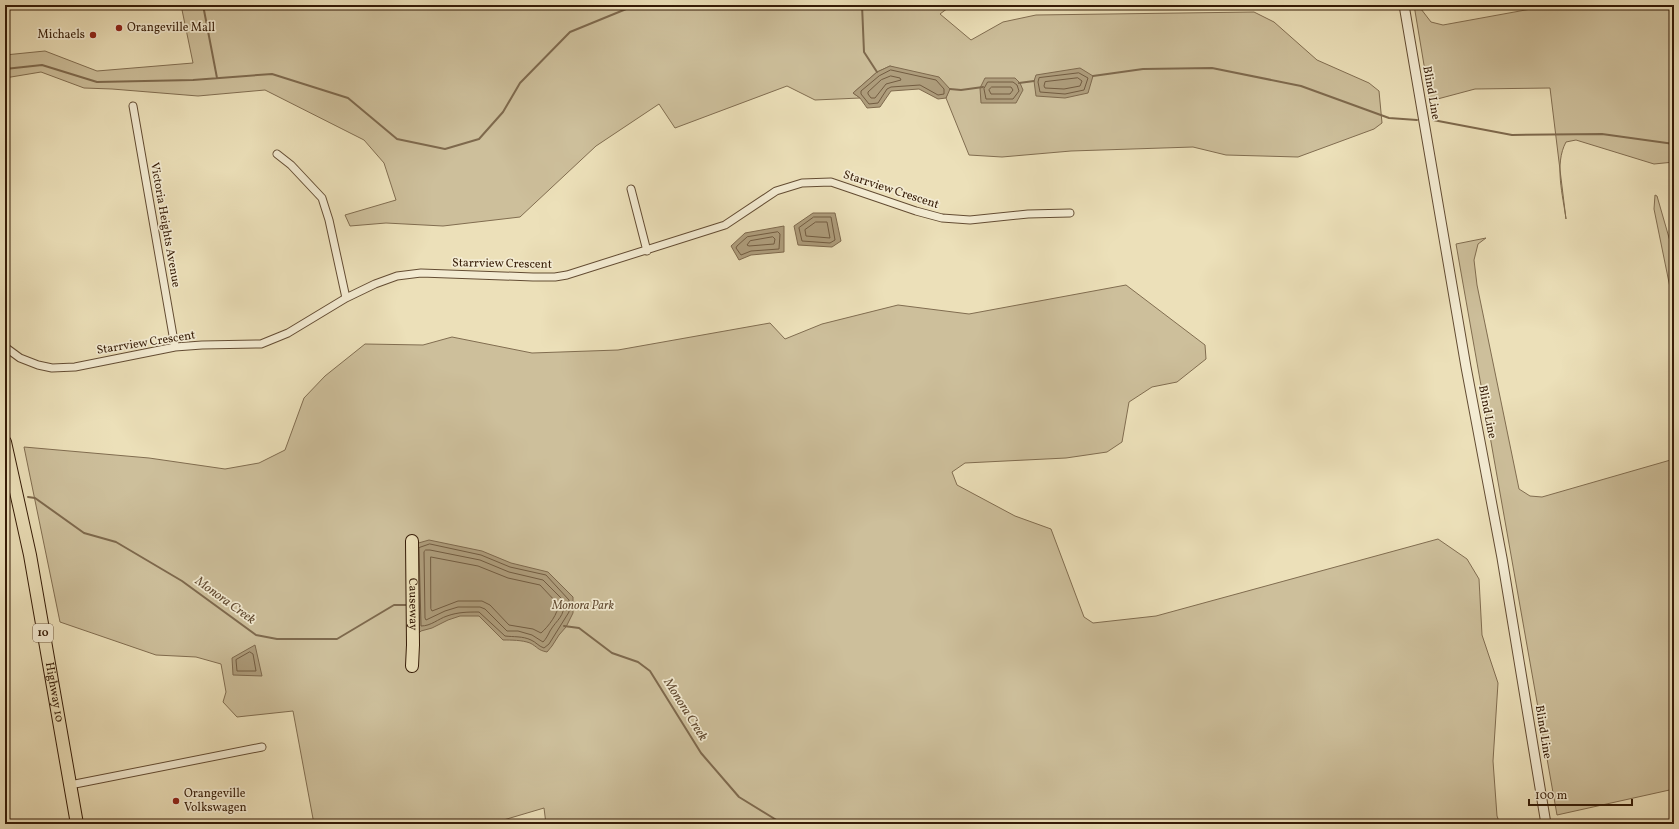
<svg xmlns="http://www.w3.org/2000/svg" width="1679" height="829" font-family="Vollkorn,serif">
<rect width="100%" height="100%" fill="#ece0b9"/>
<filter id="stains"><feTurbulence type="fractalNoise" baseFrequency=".005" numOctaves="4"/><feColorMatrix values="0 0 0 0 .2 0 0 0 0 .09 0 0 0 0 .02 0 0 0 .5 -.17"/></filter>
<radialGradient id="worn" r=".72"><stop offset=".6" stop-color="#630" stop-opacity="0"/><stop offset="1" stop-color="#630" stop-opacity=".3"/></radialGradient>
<path fill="#cdbf9b" stroke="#816d50" d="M 181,5 L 952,5 L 940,14 L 971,40 L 1003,22 L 1036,15 L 1254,12 L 1274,22 L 1317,60 L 1369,83 L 1379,91 L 1382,123 L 1374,129 L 1298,157 L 1226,155 L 1193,147 L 1071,151 L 1002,157 L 969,155 L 946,98 L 949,88 L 890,66 L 877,72 L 853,93 L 860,98 L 815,100 L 787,86 L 675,128 L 659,104 L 596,146 L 520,217 L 443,226 L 386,223 L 350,226 L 345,215 L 396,200 L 384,163 L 364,140 L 265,90 L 198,96 L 112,89 L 84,88 L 41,72 L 5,78 L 5,55 L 45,51 L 97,71 L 193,63 Z
M 1414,5 L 1420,5 L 1421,9 L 1431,22 L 1443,25 L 1531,9 L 1538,5 L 1674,5 L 1674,162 L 1654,164 L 1576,140 L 1566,142 C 1554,164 1563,196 1566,219 L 1550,88 L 1475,89 L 1430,101 Z
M 1655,195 L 1657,196 L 1674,255 L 1674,307 L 1654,209 Z
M 1486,238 L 1478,244 L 1474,260 L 1477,285 L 1519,489 L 1530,496 L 1542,497 L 1674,459 L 1674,789 L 1557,815 L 1456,244 Z
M 1126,285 L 1205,345 L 1206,359 L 1177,382 L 1152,387 L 1129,402 L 1122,442 L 1107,452 L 1066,458 L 965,463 L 952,472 L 957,485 L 1015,516 L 1051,529 L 1084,617 L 1093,623 L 1156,616 L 1438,539 L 1467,559 L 1479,579 L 1482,635 L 1498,683 L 1493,761 L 1497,816 L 1500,824 L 546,824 L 544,808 L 490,824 L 314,824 L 293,711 L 237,717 L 223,702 L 226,692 L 221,664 L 196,657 L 156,655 L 60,622 L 24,447 L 149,458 L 225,469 L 259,463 L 285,450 L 304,398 L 325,376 L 365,344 L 423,345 L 452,337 L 532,353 L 618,350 L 770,323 L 785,339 L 822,324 L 898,305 L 969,314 Z"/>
<path fill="#ae9d7c" stroke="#7e694d" d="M 890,66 L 939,77 L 950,89 L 946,98 L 938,99 L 919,89 L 891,91 L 880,107 L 867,108 L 860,98 L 853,93 L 877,72 Z
M 1080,68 L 1093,76 L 1088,93 L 1065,98 L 1036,96 L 1034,81 L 1036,75 Z
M 985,78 L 1015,78 L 1020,83 L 1023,90 L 1016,103 L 981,103 L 980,88 Z
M 813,213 L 835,213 L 841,241 L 832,247 L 798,245 L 794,226 Z
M 784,226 L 784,252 L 751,255 L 739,260 L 731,246 L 745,233 Z
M 429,540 L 482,551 L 511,563 L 548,572 L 573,597 L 573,613 L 566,627 L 559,635 L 552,646 L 547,652 C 537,650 538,647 530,643 C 522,640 511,640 503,640 L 479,616 L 460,616 L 448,620 L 432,628 L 421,631 L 416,636 L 415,544 Z
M 255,645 L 262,676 L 233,675 L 232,658 Z"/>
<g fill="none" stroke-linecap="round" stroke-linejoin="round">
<path stroke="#725c41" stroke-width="1" d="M 891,70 L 936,80 L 944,89 L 944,94 L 938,95 L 920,85 L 891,87 L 887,89 L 878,103 L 869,104 L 861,94 L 861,91 L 879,76 Z
M 1079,73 L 1088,78 L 1084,90 L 1065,94 L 1040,92 L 1038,82 L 1039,78 Z
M 891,76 L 900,78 L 901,80 L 886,84 L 875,98 L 871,98 L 868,94 L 868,92 L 881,80 Z
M 1078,78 L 1082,81 L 1080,86 L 1064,89 L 1045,88 L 1044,86 L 1045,82 Z
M 988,82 L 1013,82 L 1017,85 L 1019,91 L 1013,99 L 986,99 L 984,89 Z
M 992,87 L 1011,87 L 1013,90 L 1010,94 L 991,94 L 989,90 Z
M 814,217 L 831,217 L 835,240 L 830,243 L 802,241 L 799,228 Z
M 816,222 L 827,222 L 830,238 L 806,236 L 805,230 Z
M 778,232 L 780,234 L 779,249 L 751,251 L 741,255 L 736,248 L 737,246 L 747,237 Z
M 773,237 L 775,239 L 774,244 L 749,246 L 747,245 L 750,241 Z
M 430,544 L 481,555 L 510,567 L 546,575 L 569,600 L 569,612 L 549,644 L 544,648 C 538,646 536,642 531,640 C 523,636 513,637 505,636 L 479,612 C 468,612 458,612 447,616 C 438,619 431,626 421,626 L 419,548 Z
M 426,550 L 430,550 L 480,560 L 509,572 L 543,580 L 564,601 C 565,617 557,619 550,631 C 548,635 546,639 543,642 L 532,635 L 518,631 L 507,631 L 485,609 L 480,607 L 458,607 L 445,611 L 426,620 L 425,618 L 424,552 Z
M 431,557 L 478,566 L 508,578 L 540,585 L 558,604 C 559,613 548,627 541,633 L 533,629 L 509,625 L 490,605 L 482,601 L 458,601 L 432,611 L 431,609 Z
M 250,652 L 253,654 L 256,671 L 237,671 L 236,660 Z"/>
<path stroke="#7e694d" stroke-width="2" d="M 203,5 L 217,78
M 862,5 L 864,52 L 877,72
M 5,69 L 42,65 L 97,82 L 193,80 L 272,74 L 348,98 L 397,139 L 445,149 L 479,139 L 503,112 L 520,83 L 570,32 L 636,5
M 1093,76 L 1143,69 L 1212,68 L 1301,86 L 1389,118 L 1417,120
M 1019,83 L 1034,81
M 950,89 L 961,90 L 983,87
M 1433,120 L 1512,135 L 1602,134 L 1674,144
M 28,497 L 35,498 L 84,533 L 116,542 L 182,581 L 256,635 L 277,639 L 337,639 L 394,605 L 408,605
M 564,626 L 579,628 L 612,653 L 638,662 L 650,671 L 701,753 L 739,797 L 783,824"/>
<g stroke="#634c33" stroke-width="9">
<path id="minor" d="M 133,106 L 175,347
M 277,154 L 291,165 L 322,198 L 329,220 L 346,298
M 631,189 L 647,251
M 5,347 L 20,358 L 38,365 L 52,368 L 75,367 L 175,347 L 202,345 L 261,344 L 288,333 L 346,298 L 375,284 L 397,276 L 421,273 L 533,277 L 555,277 L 567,275 L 725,225 L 776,191 L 802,183 L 831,182 L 916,211 L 942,218 L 970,220 L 1028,214 L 1070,213
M 70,785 L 262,747"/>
</g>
<g stroke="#634c33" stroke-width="11">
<path id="tertiary" d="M 1404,5 L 1466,367 L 1502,558 L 1546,824"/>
</g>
<g stroke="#351b06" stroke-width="14">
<g id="trunk">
<path id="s1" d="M 5,442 L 30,555 L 77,824"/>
<path id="s2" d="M 412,541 L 413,645 L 412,666"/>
</g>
</g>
<use href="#minor" stroke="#f3ebd2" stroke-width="7"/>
<use href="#tertiary" stroke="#f3ebd2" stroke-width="9"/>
<use href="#trunk" stroke="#ece0b9" stroke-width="12"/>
</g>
<g fill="#8f2418" stroke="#f3ebd2" stroke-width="1.5">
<circle cx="119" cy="28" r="4"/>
<circle cx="93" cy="35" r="4"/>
<circle cx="176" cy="801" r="4"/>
</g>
<g text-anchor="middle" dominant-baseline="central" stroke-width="3.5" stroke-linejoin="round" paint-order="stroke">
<rect fill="#f3ebd2" stroke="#6e5943" stroke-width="1" x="33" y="624" width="20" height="18" rx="3"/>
<g font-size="11" font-weight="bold" fill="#351b06">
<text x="43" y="633">10</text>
</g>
<g font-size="12" fill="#351b06" stroke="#f3ebd2" text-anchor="start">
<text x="127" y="28">Orangeville Mall</text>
<text x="85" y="35" text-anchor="end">Michaels</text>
<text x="184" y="794">Orangeville<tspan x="184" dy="14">Volkswagen</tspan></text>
</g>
<g font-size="12" fill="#351b06" stroke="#f3ebd2">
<text transform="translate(1431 93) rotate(80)">Blind Line</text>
<text transform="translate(891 190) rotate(18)">Starrview Crescent</text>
<text transform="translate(165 225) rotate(80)">Victoria Heights Avenue</text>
<text transform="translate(502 264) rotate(1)">Starrview Crescent</text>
<text transform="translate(146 343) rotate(-9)">Starrview Crescent</text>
<text transform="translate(1487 412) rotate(79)">Blind Line</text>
<text stroke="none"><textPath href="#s2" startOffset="63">Causeway</textPath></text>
<text stroke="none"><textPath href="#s1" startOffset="255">Highway 10</textPath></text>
<text transform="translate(1543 732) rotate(81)">Blind Line</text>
</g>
<g font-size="12" font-style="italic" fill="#634c33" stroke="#f3ebd2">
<text x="583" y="606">Monora Park</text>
</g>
<g font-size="13" font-style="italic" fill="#5f482f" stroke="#f3ebd2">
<text transform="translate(225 601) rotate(36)">Monora Creek</text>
<text transform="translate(685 710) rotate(58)">Monora Creek</text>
</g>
</g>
<rect width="1679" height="829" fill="none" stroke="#ece0b9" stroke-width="20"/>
<rect x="6" y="6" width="1667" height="817" fill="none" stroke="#351b06" stroke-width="2"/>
<rect x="10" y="10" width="1659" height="809" fill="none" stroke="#351b06"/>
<path d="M1529 799v6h103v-6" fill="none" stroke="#351b06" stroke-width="2"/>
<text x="1535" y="799" font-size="12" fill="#351b06" stroke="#f3ebd2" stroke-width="3" paint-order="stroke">100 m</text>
<rect width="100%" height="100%" filter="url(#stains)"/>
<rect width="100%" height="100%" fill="url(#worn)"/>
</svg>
